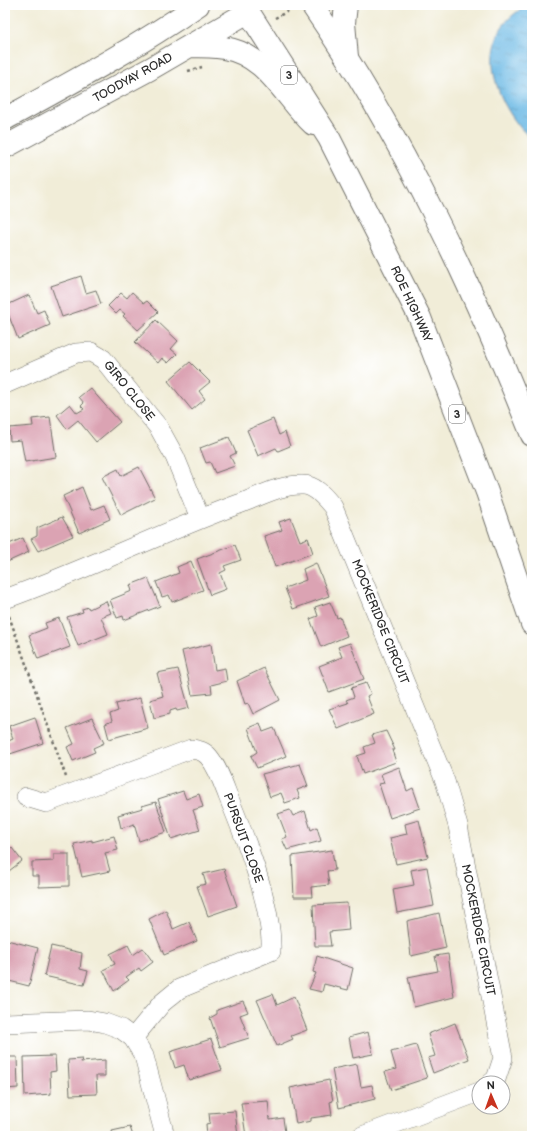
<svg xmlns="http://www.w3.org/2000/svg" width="537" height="1141" font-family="'Balsamiq Sans',sans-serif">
<defs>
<pattern id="water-ripples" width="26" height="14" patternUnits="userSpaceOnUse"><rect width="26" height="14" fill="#69b8e4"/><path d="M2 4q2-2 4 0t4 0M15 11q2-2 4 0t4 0" fill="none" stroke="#5796b9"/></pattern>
</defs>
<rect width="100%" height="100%" fill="#fff"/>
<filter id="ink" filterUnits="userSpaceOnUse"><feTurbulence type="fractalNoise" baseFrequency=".025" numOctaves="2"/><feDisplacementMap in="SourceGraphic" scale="8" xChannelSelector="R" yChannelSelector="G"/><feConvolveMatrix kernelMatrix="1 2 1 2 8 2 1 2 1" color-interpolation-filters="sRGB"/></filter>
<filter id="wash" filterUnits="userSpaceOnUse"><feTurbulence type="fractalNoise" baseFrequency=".012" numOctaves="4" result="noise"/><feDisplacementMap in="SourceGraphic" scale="16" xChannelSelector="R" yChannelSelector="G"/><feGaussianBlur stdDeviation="0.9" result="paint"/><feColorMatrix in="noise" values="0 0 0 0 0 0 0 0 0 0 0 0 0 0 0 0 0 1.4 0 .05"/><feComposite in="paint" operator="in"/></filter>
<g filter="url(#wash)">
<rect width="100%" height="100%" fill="#f1edd8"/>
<path fill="url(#water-ripples)" stroke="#4a7288" d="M 529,5 L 532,5 L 532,140 C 493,104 469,33 529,5 Z"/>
<g id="blocks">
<path fill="#dba3b3" d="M 81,276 L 86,293 L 96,290 L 101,304 L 62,317 L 51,286 Z
M 132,292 L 144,303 L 147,301 L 158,312 L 138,330 L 123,316 L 125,314 L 120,310 L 116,314 L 108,306 L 121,293 L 127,298 Z
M 29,295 L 37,313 L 44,310 L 50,325 L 18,339 L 5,306 Z
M 156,320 L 178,341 L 171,349 L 177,354 L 168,363 L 162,358 L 158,363 L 135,342 Z
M 190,362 L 210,382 L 199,391 L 205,399 L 192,410 L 168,381 Z
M 90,388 L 120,422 L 96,442 L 78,420 L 67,429 L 57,415 L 70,404 L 77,413 L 84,409 L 81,406 L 84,403 L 79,397 Z
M 50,417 L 56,457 L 25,462 L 21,440 L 10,441 L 9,428 L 33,426 L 32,419 Z
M 273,419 L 279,435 L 285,432 L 290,446 L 278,451 L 276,448 L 258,456 L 247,430 Z
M 229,437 L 236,453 L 230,456 L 235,466 L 215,473 L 210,462 L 206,463 L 200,448 Z
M 5,455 L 7,471 L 5,471 Z
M 139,467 L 155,498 L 121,515 L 102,477 L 118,469 L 121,476 Z
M 82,487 L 91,510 L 104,505 L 110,519 L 79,533 L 63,496 Z
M 62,517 L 73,536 L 38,551 L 31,539 L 37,536 L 37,528 Z
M 291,518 L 300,541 L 308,538 L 313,553 L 275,567 L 264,536 L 282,530 L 279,522 Z
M 23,538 L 29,552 L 5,563 L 5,543 L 9,544 Z
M 235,545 L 241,560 L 224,566 L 226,570 L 220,573 L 226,589 L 210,595 L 197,559 Z
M 191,561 L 203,590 L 172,602 L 169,595 L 162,597 L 156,582 L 179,573 L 177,567 Z
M 316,563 L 329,596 L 293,609 L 285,588 L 306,580 L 303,569 Z
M 148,578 L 160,606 L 124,620 L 123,616 L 117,618 L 110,600 L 132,591 L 130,585 Z
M 106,601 L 111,613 L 101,617 L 108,634 L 78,646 L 67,617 L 83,612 L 82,609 L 88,607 L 89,609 Z
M 330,602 L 337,618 L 340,617 L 347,636 L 321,647 L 310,619 L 318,616 L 315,607 Z
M 59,618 L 70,647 L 38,659 L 29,635 L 47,628 L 45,623 Z
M 350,643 L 364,679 L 329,692 L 319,666 L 342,657 L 338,647 Z
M 211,644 L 215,670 L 225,668 L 227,681 L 211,685 L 212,693 L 192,695 L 182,651 Z
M 264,668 L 280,700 L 253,714 L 248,703 L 245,704 L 237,681 Z
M 178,669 L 189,708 L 177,711 L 176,709 L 170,711 L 170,714 L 154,718 L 150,700 L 163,696 L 157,673 Z
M 366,683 L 371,694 L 367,696 L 374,714 L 338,729 L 329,709 L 348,703 L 346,700 L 354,697 L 351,688 Z
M 140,698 L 148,728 L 109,739 L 105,724 L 112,721 L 110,714 L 118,711 L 116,704 Z
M 35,717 L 43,743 L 10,754 L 6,742 L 13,739 L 9,726 Z
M 92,718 L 104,743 L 93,748 L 95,752 L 73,761 L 67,747 L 74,744 L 67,728 Z
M 260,723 L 263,732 L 274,728 L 286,756 L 257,768 L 251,756 L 257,752 L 248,728 Z
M 386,731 L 395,750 L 392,750 L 396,762 L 363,774 L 357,756 L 366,753 L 364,747 L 375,743 L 372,735 Z
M 300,764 L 308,786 L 297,790 L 300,798 L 285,803 L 281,793 L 270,797 L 262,774 Z
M 399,767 L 407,791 L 413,788 L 420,808 L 390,818 L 379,784 L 384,783 L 381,774 Z
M 183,791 L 186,799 L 199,794 L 203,807 L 193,810 L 200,830 L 171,839 L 158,799 Z
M 156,802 L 166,832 L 139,841 L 134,824 L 121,828 L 118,815 L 143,808 L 142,806 Z
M 290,810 L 293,816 L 305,811 L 311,830 L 317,827 L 321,841 L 287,850 L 282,839 L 287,837 L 278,814 Z
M 419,820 L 428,857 L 396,864 L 390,838 L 407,834 L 405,824 Z
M 114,836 L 118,850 L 105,853 L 110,871 L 82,877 L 74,844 L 92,840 L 92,842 Z
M 5,847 L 8,851 L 12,848 L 22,861 L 5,874 Z
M 332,850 L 335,870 L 327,871 L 329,885 L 311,887 L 312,897 L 294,897 L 292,856 Z
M 54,854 L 69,854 L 69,886 L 39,887 L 39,876 L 32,876 L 32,862 L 54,861 Z
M 427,867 L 434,906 L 397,913 L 393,889 L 414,885 L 411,870 Z
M 224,869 L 237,906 L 208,916 L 197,886 L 206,884 L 203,874 Z
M 347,903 L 349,930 L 329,932 L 331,946 L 315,946 L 313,905 Z
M 166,910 L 173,929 L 189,922 L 197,941 L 164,955 L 149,919 Z
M 439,913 L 446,948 L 411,956 L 407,921 Z
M 7,940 L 38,948 L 29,986 L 5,980 L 5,949 Z
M 128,945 L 133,955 L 143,948 L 153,962 L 141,971 L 139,968 L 126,977 L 129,980 L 114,991 L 103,970 L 115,964 L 110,954 Z
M 51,946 L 82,953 L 80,969 L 88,971 L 84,985 L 44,976 Z
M 448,954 L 454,997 L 414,1007 L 408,977 L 438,971 L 435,956 Z
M 317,956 L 353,968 L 348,990 L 324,984 L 322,992 L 309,989 L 316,973 L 313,972 Z
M 273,994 L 277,1005 L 294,997 L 307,1030 L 291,1036 L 293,1039 L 277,1046 L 257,1000 Z
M 243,1001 L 248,1012 L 240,1015 L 249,1038 L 220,1047 L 210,1018 L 217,1014 L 217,1010 Z
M 455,1023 L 469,1059 L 433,1073 L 428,1058 L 435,1056 L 428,1034 Z
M 368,1032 L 373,1054 L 353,1058 L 349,1037 Z
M 211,1039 L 222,1070 L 189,1080 L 184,1065 L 175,1068 L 170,1052 Z
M 416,1045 L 427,1078 L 391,1090 L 385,1072 L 396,1069 L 391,1052 Z
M 55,1056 L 56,1071 L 50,1072 L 51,1094 L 25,1096 L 24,1057 Z
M 5,1057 L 17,1057 L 18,1088 L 5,1089 Z
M 82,1059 L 81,1062 L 105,1060 L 105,1076 L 96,1076 L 97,1094 L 70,1095 L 68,1060 Z
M 357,1064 L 361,1087 L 372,1085 L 375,1099 L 339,1108 L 332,1069 Z
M 329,1080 L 333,1101 L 330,1102 L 332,1115 L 311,1118 L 311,1121 L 296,1124 L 290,1088 Z
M 268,1101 L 270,1120 L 283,1118 L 285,1133 L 270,1135 L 269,1131 L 261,1133 L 261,1135 L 246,1136 L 241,1103 Z
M 235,1111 L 238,1136 L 207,1136 L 206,1124 L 210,1123 L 209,1113 Z
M 130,1127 L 133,1136 L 113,1136 L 112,1131 Z"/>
</g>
</g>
<g filter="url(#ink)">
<use href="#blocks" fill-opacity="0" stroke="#706f68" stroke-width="1"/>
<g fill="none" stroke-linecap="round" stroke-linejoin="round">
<g stroke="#706f68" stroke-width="20">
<path id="street" d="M 5,384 L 76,353 L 91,352 L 103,359 L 159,428 L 175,457 L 200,518
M 5,599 C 84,571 160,533 239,504 C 258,497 281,484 303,485 C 316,485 326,499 333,507 L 445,781 L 458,826 L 503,1058 L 496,1079 L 491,1083
M 26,797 L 46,803 L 191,749 C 199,750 204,751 209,757 C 218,768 223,783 228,796 C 245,837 273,907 271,951 L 179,989 L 162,1003 L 133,1038
M 5,1023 L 88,1020 L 105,1023 L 121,1029 L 133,1038 L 144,1056 L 165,1136
M 362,1136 L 479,1092"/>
</g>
<g stroke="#706f68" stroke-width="24">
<path id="secondary" d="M 190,46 C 201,46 213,46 224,48 C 266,54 285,98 313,124
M 5,119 C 71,83 136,48 198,5
M 5,147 L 150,69 L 248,12"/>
</g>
<g stroke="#706f68" stroke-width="24">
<path id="primary" d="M 346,5 L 344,23 L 347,57"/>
</g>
<g stroke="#706f68" stroke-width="24">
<path id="highway" d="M 244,5 L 329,138 L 420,318 L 487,492 L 532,624
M 312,5 C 404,139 472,285 532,435"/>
</g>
<path stroke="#706f68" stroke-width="2.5" stroke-dasharray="3 3" stroke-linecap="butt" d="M 275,18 L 294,8
M 188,71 L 202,67
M 9,616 L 66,777
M 334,1136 L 346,1131"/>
<use href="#street" stroke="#fff" stroke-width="19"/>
<use href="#secondary" stroke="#fff" stroke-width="22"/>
<use href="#primary" stroke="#fff" stroke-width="22"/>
<use href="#highway" stroke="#fff" stroke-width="22"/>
</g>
</g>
<g text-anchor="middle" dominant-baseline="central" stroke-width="3.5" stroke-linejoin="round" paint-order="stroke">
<g fill="#fff" stroke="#6b6b6b" stroke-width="1">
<rect x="281" y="66" width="16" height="18" rx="3"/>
<rect x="449" y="405" width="16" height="18" rx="3"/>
</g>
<g font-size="11" font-weight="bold" fill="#2b2b2b">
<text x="289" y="75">3</text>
<text x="457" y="414">3</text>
</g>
<g font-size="12" fill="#2b2b2b" stroke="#fff">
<text transform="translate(133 78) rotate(-29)">TOODYAY ROAD</text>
<text transform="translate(411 304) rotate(65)">ROE HIGHWAY</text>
<text transform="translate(129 391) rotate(51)">GIRO CLOSE</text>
<text transform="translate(380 622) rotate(68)">MOCKERIDGE CIRCUIT</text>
<text transform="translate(243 838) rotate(70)">PURSUIT CLOSE</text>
<text transform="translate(478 930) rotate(79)">MOCKERIDGE CIRCUIT</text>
</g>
</g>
<rect width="537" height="1141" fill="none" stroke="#fff" stroke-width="20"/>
<g transform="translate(491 1095) rotate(358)"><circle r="19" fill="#ffffff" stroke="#aaaaaa"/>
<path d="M0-3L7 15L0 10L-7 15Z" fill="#c8321e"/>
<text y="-6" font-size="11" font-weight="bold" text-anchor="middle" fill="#2b2b2b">N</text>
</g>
</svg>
